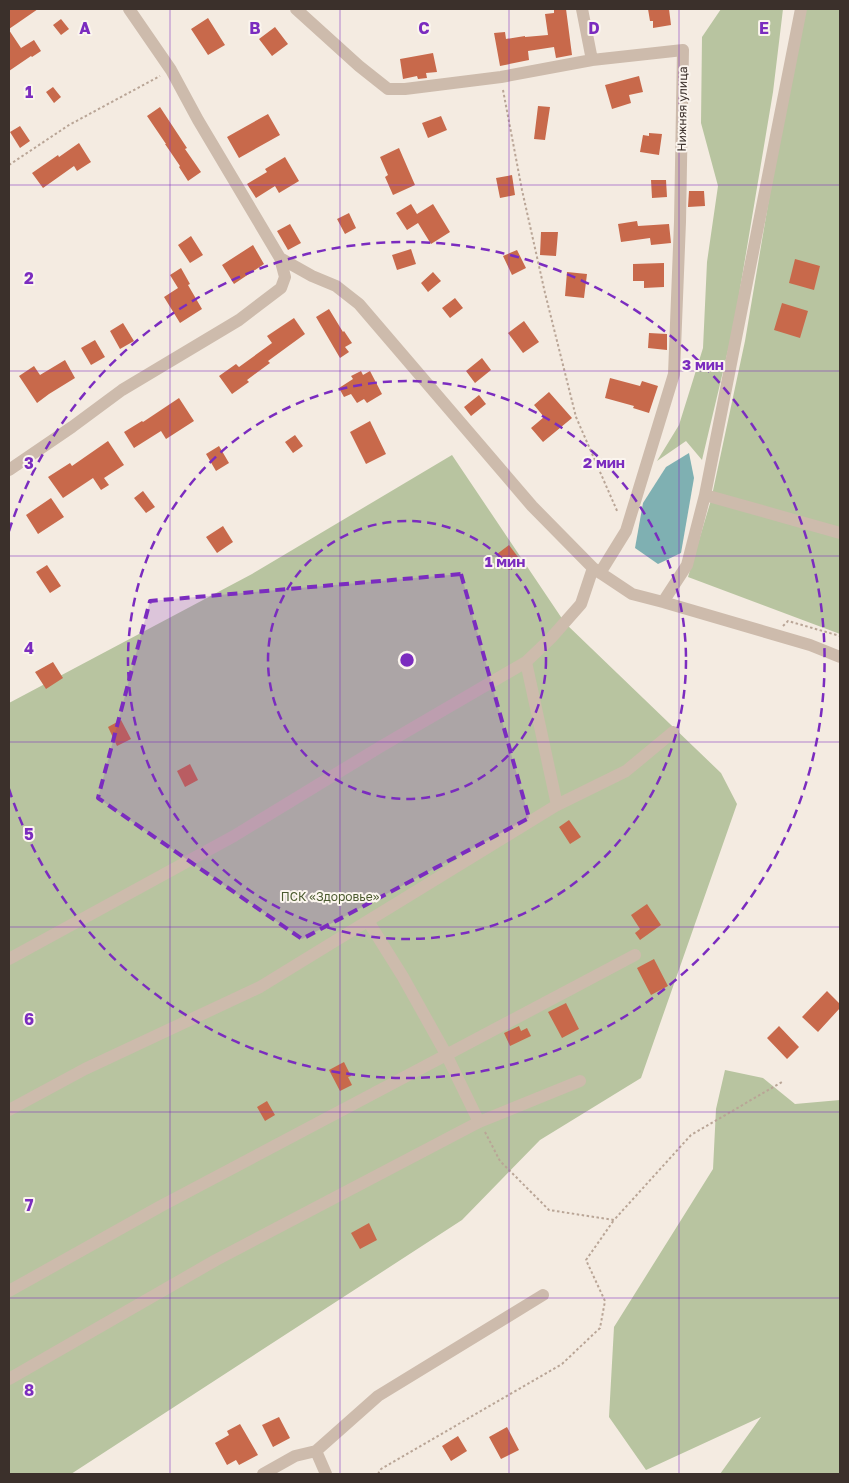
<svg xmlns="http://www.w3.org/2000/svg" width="849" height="1483" font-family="'Golos Text',sans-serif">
<rect width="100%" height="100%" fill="#f4ebe1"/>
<path fill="#b8c4a0" d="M 721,9 L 783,9 L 773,92 L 734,325 L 702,460 L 686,441 L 657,461 L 679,425 L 703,348 L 707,262 L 718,186 L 701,123 L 702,37 Z
M 801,9 L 840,9 L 840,634 L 688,577 L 711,500 L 745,341 Z
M 452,455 L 565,623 L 721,773 L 737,804 L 641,1078 L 540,1140 L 462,1220 L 71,1474 L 9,1474 L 9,703 L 252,574 Z
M 725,1070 L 763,1078 L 795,1104 L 840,1100 L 840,1474 L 720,1474 L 761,1417 L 646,1470 L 609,1417 L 614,1327 L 713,1169 L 716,1109 Z"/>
<path fill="#7fb0b2" d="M 689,453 L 694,478 L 681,553 L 658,564 L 635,548 L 643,503 L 666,467 Z"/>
<path fill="#c8694b" d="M 9,9 L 38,9 L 9,29 Z
M 554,9 L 566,9 L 572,55 L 556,58 L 554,47 L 528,51 L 529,60 L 500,66 L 494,33 L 505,32 L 506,39 L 525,36 L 525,37 L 548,35 L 545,14 L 554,13 Z
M 648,9 L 669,9 L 671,25 L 653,28 L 653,21 L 650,21 Z
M 208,18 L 225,45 L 208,55 L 191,29 Z
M 61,19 L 69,29 L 61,35 L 53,25 Z
M 275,27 L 288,44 L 272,56 L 259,39 Z
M 9,30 L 21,48 L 34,40 L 41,51 L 32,57 L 31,56 L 9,71 Z
M 433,53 L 437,72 L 426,73 L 427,78 L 418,79 L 417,76 L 403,79 L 400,59 Z
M 639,76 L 643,92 L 629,95 L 631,103 L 612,109 L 605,85 Z
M 53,87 L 61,97 L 54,103 L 46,92 Z
M 538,106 L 550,107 L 545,140 L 534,139 Z
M 160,107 L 187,148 L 185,149 L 201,172 L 188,181 L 179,167 L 180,166 L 165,144 L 166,144 L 147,116 Z
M 268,114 L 280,135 L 239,158 L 227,137 Z
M 441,116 L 447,130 L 428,138 L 422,123 Z
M 20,126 L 30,141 L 20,148 L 10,132 Z
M 649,133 L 662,134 L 659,155 L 640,152 L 643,135 L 649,136 Z
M 79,143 L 91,162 L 77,171 L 74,166 L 43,188 L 32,173 L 58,155 L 59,157 Z
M 399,148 L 415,185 L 393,195 L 385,177 L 388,175 L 380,157 Z
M 285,157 L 299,181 L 279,193 L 275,186 L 256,198 L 247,184 L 267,172 L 265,169 Z
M 512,175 L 515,195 L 500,198 L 496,178 Z
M 651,180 L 666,180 L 667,197 L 652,198 Z
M 689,191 L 704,191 L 705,206 L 688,207 Z
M 411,204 L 417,214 L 433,204 L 450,232 L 431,244 L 418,223 L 407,230 L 396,213 Z
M 349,213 L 356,228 L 345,234 L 337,219 Z
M 637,221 L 638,226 L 669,224 L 671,243 L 651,245 L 650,238 L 621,242 L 618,224 Z
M 290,224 L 301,243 L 288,250 L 277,231 Z
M 541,232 L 558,232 L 556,256 L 540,255 Z
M 191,236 L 203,255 L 190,263 L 178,245 Z
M 253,245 L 264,264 L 234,284 L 222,265 Z
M 411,249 L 416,264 L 397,270 L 392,255 Z
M 517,250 L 526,268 L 512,275 L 503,256 Z
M 795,259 L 820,266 L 814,290 L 789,283 Z
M 664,263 L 664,287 L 644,288 L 644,281 L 633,281 L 633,264 Z
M 181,268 L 190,284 L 188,285 L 202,309 L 180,323 L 164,297 L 178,288 L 170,275 Z
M 433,272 L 441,281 L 428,292 L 421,283 Z
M 567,272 L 587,274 L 584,298 L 565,296 Z
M 455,298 L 463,308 L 450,318 L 442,308 Z
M 782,303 L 808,311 L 800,338 L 774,330 Z
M 329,309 L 343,332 L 344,331 L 352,343 L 345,347 L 349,352 L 340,358 L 316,317 Z
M 294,318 L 305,334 L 268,361 L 270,363 L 247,380 L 249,382 L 232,394 L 219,376 L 236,364 L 239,367 L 272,343 L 267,336 Z
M 524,321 L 539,342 L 523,353 L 508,333 Z
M 123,323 L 134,341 L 120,349 L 110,331 Z
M 649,333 L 667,334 L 667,350 L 648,348 Z
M 95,340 L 105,357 L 91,365 L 81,348 Z
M 482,358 L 491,370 L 475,383 L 466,371 Z
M 65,360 L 75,378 L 49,394 L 37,403 L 19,376 L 34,366 L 40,375 Z
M 361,371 L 363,375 L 370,371 L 382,394 L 367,403 L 364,399 L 357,403 L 351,394 L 344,397 L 339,388 L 353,379 L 351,376 Z
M 610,378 L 640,386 L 642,381 L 658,386 L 649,413 L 633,408 L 634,406 L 605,398 Z
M 549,392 L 572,418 L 543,442 L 531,428 L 544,417 L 534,405 Z
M 479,395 L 486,404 L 471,416 L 464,407 Z
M 179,398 L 194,421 L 166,439 L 161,431 L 134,448 L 124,432 L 142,421 L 143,422 Z
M 370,421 L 386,454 L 366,464 L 350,432 Z
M 295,435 L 303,446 L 293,453 L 285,442 Z
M 108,441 L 124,465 L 104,478 L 109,485 L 101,490 L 93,478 L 63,498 L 48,477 L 70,463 L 72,466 Z
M 219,446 L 229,463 L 216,471 L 206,454 Z
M 143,491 L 155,507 L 146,513 L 134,498 Z
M 51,498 L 64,517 L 38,534 L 26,515 Z
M 223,526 L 233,542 L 217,553 L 206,537 Z
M 509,545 L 521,561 L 509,570 L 497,554 Z
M 47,565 L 61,586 L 50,593 L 36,572 Z
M 53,662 L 63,678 L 46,689 L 35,672 Z
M 121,720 L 131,739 L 117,746 L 108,727 Z
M 190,764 L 198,780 L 185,787 L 177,771 Z
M 569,820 L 581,837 L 570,844 L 559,827 Z
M 647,904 L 661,925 L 640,940 L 635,933 L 640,929 L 631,915 Z
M 654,959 L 668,986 L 651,995 L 637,968 Z
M 827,991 L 840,1004 L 840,1008 L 818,1032 L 802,1017 Z
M 566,1003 L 579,1029 L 562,1038 L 548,1012 Z
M 519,1026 L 521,1031 L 527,1028 L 531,1036 L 510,1046 L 504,1033 Z
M 779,1026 L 799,1047 L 787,1059 L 767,1038 Z
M 344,1062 L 351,1076 L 348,1077 L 352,1085 L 340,1091 L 329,1070 Z
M 267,1101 L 275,1115 L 265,1121 L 257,1107 Z
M 369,1223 L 377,1240 L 360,1249 L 351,1233 Z
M 279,1417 L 290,1438 L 273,1447 L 262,1425 Z
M 240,1424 L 258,1455 L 239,1465 L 236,1460 L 227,1465 L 215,1443 L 229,1435 L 227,1431 Z
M 507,1427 L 519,1450 L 501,1459 L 489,1437 Z
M 458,1436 L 467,1451 L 451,1461 L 442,1446 Z"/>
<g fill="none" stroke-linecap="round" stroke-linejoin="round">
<path stroke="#b9a596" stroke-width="2" stroke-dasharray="2.5 2.5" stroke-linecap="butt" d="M 503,90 L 522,190 L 545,293 L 576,417 L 618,513
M 9,165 L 69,125 L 160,76
M 783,626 L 788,621 L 840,636
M 485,1132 L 500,1161 L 549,1210 L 614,1220 L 691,1135 L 782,1082
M 378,1474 L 381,1469 L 562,1364 L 600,1328 L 605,1301 L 586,1260 L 614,1220"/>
<path stroke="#cdbbac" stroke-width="12" d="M 129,9 L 171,70 L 198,120 L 280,258 L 312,276 L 336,286 L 359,304 L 532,506 L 593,568 L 632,594 L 663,602 L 810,645 L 840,657
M 296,9 L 359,66 L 388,89 L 405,89 L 501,77 L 592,60 L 683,50 L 680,222 L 674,374 L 626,531 L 600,573
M 582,9 L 592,60
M 9,470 L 72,427 L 122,390 L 239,320 L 281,288 L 285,277 L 280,258
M 705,495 L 840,533
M 663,602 L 687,565 L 705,495 L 801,9
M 557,805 L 626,771 L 673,732
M 368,921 L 403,977 L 446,1054 L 479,1122
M 9,959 L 234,836 L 380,747 L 526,662 L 551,638 L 581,604 L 593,568
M 9,1110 L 85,1069 L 260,987 L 557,805 L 526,662
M 9,1291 L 161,1206 L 635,955
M 9,1379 L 216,1260 L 479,1122 L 580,1081
M 316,1451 L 378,1396 L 543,1295
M 263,1474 L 295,1456 L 316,1451 L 326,1474"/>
</g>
<path fill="#7b2cbf" fill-opacity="0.2" stroke="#7b2cbf" stroke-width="4" stroke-dasharray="10 6" stroke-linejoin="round" d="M 461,574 L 529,818 L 302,939 L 98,798 L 150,601 Z"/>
<path fill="none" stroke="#7b2cbf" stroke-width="1" stroke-opacity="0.55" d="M 170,9 L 170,1474M 340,9 L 340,1474M 509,9 L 509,1474M 679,9 L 679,1474M 9,185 L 840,185M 9,371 L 840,371M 9,556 L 840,556M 9,742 L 840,742M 9,927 L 840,927M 9,1112 L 840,1112M 9,1298 L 840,1298"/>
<g fill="none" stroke="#7b2cbf" stroke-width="2.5" stroke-dasharray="9 6">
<circle cx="407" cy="660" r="139"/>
<circle cx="407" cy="660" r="279"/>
<path d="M9 531A418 418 0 1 1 9 789"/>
</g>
<g text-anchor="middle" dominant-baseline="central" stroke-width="4" stroke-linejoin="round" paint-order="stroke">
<g font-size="12" fill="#3b302b" stroke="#fbf5ee">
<text transform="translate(682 109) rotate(-89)">Нижняя улица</text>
</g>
<g font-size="12" fill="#4a5a2e" stroke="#fbf5ee">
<text x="330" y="896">ПСК «Здоровье»</text>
</g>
</g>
<g font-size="16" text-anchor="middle" font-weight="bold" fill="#7b2cbf" stroke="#fbf5ee" stroke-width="4" stroke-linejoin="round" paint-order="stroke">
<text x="85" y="34">A</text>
<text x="255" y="34">B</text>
<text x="424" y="34">C</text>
<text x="594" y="34">D</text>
<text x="764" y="34">E</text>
<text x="29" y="98">1</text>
<text x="29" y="284">2</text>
<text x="29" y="469">3</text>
<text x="29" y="654">4</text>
<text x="29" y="840">5</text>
<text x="29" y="1025">6</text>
<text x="29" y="1211">7</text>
<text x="29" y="1396">8</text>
</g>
<circle cx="407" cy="660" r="8" fill="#7b2cbf" stroke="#fbf5ee" stroke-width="2.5"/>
<g font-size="15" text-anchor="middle" font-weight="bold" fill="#7b2cbf" stroke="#fbf5ee" stroke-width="4" stroke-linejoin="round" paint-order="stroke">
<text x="703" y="370">3 мин</text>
<text x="604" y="468">2 мин</text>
<text x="505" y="567">1 мин</text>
</g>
<rect width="849" height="1483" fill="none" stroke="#3b302b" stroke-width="20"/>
</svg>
